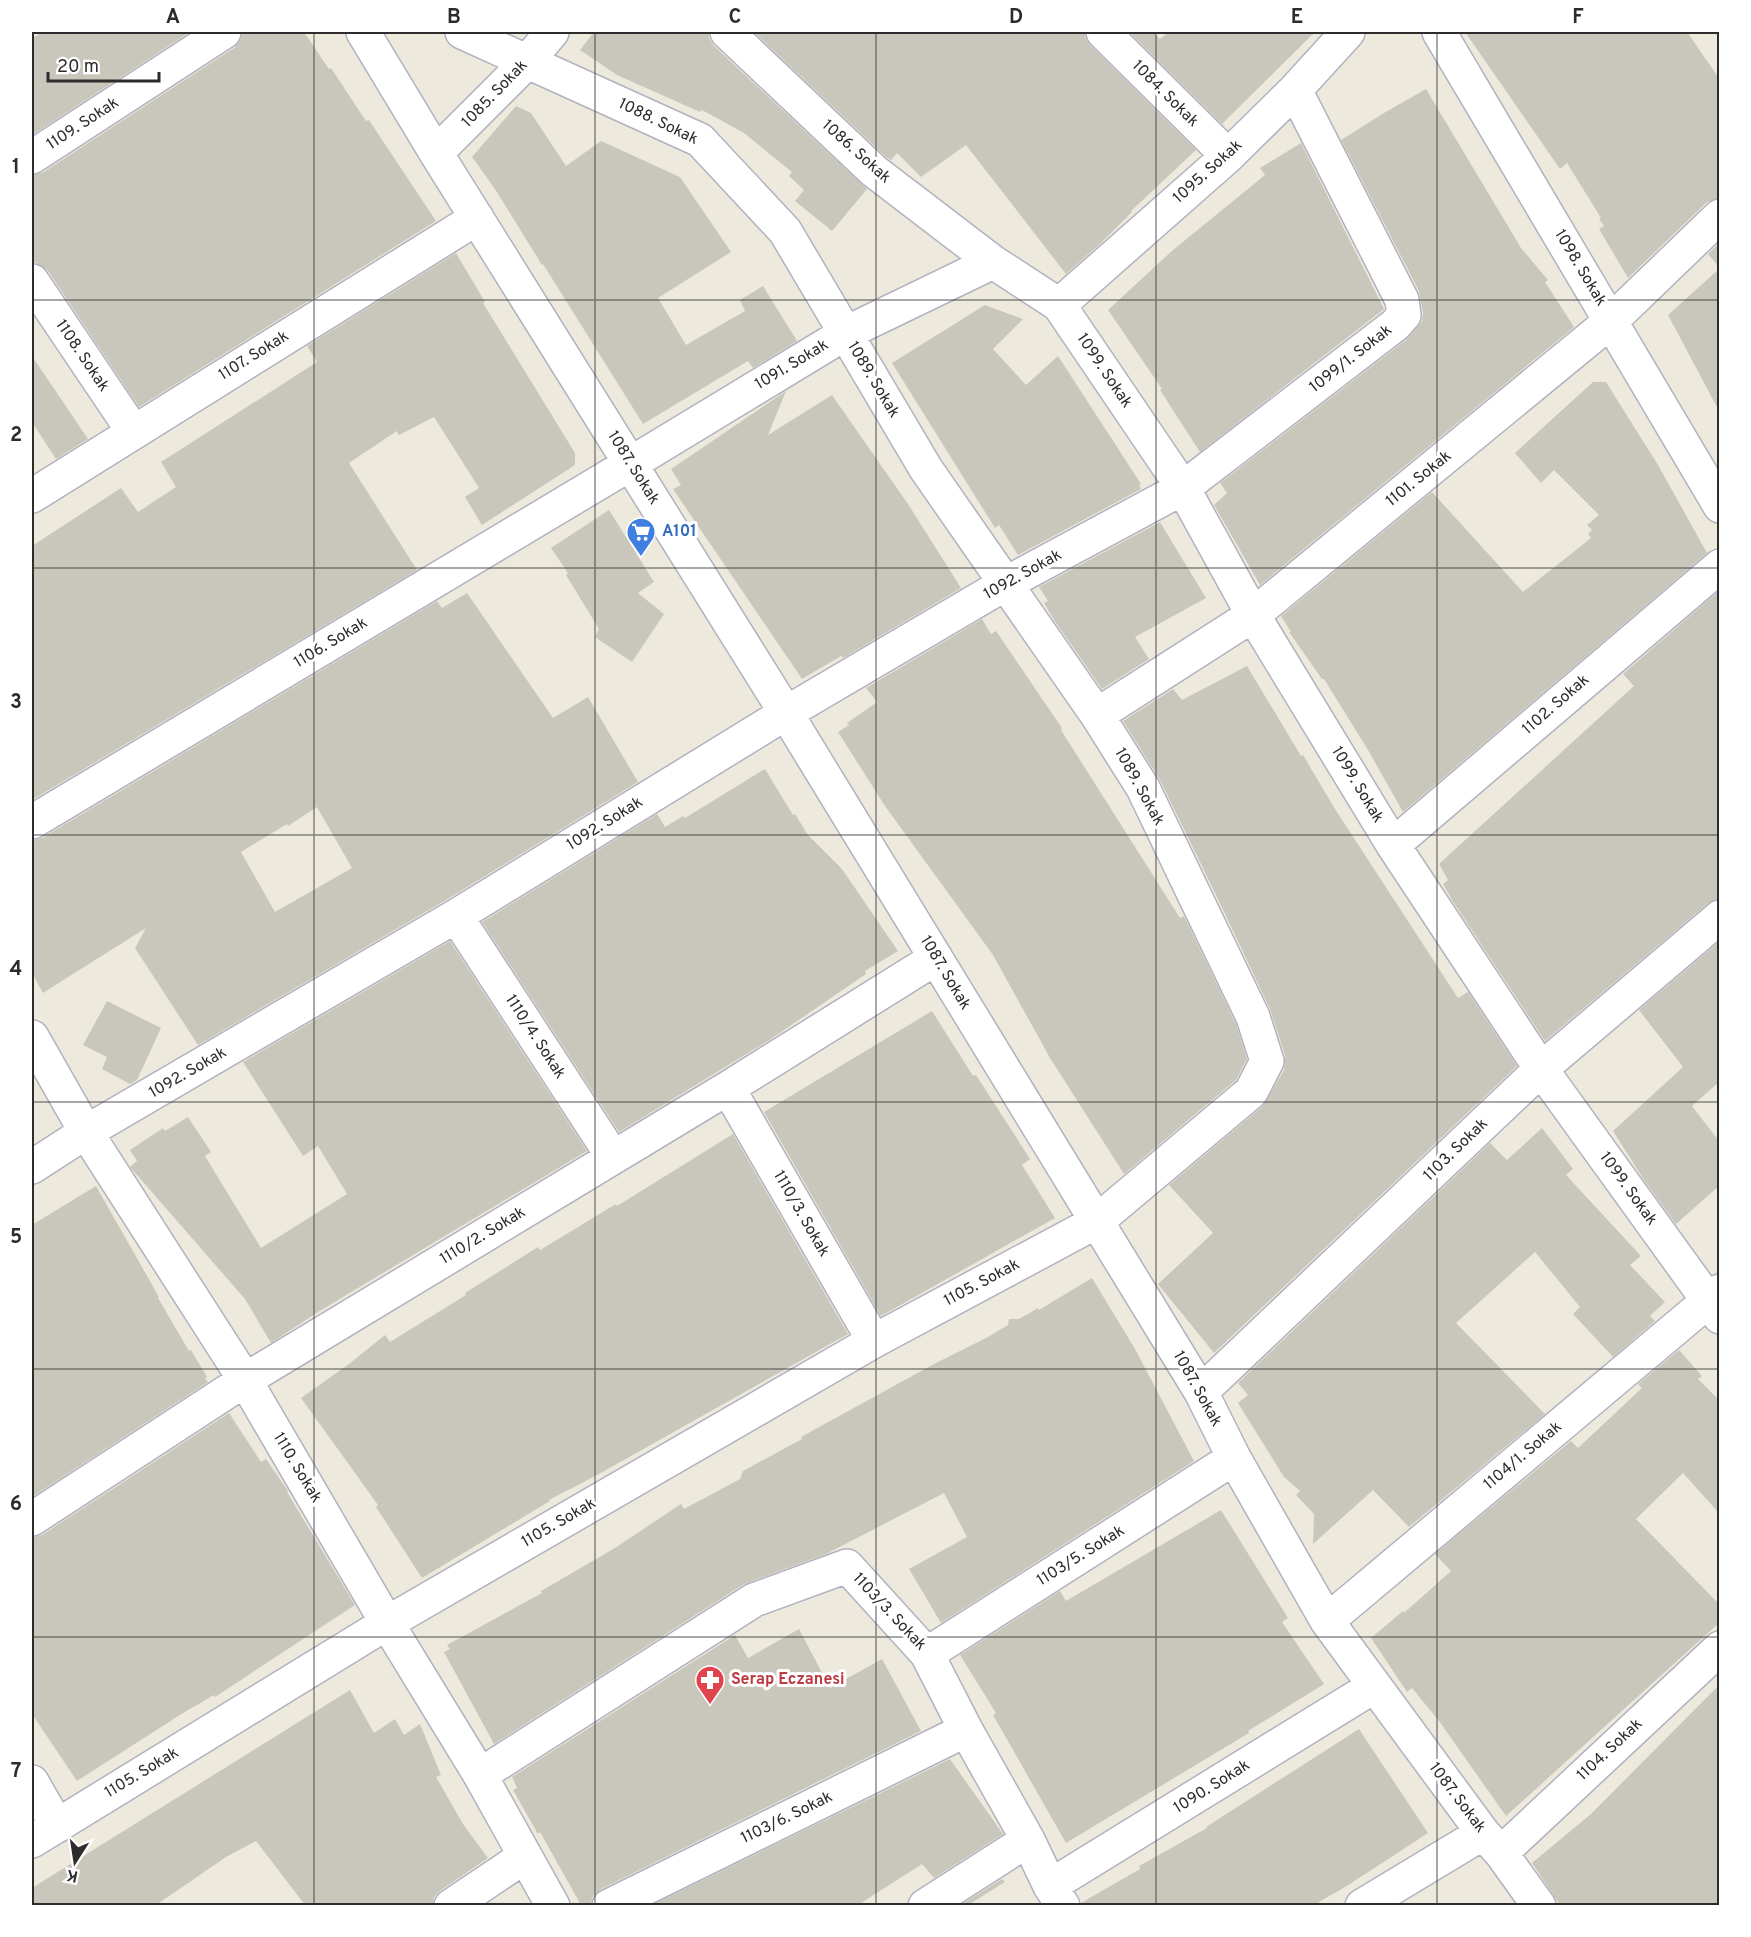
<svg xmlns="http://www.w3.org/2000/svg" width="1751" height="1937" font-family="Overpass,sans-serif">
<rect width="100%" height="100%" fill="#eee9dd"/>
<path fill="#c9c7bc" fill-rule="evenodd" d="M 43,32 L 190,32 L 32,135 L 32,38 Z
M 243,32 L 304,32 L 329,69 L 331,68 L 366,121 L 369,120 L 436,221 L 139,407 L 48,271 L 32,260 L 32,175 L 42,173 L 234,48 L 240,41 Z
M 594,32 L 709,32 L 709,38 L 714,46 L 867,189 L 832,231 L 795,201 L 804,190 L 789,176 L 792,172 L 744,133 L 702,110 L 700,112 L 617,75 L 580,50 Z
M 754,32 L 1085,32 L 1085,37 L 1090,45 L 1196,150 L 1131,211 L 1132,212 L 1101,243 L 1066,274 L 966,145 L 921,177 L 897,153 L 891,160 L 886,157 Z
M 1129,32 L 1153,32 L 1160,39 L 1169,32 L 1315,32 L 1222,124 Z
M 1465,32 L 1687,32 L 1719,78 L 1719,198 L 1707,202 L 1628,278 L 1599,229 L 1604,226 L 1599,219 L 1601,218 L 1567,163 L 1560,169 Z
M 1426,89 L 1521,248 L 1548,280 L 1545,282 L 1574,327 L 1260,585 L 1214,505 L 1227,493 L 1220,483 L 1406,340 L 1422,321 L 1423,313 L 1419,291 L 1341,140 L 1384,113 Z
M 516,106 L 531,113 L 566,166 L 601,141 L 680,177 L 731,252 L 658,298 L 686,345 L 745,311 L 740,300 L 763,286 L 797,341 L 753,368 L 748,361 L 643,424 L 543,264 L 542,265 L 495,189 L 472,157 Z
M 1301,143 L 1384,309 L 1200,452 L 1160,390 L 1162,389 L 1108,310 L 1173,250 L 1265,175 L 1260,168 Z
M 1719,243 L 1719,267 L 1708,254 Z
M 456,253 L 485,302 L 483,303 L 575,453 L 575,465 L 482,525 L 465,497 L 479,488 L 434,417 L 399,435 L 397,431 L 349,463 L 417,570 L 32,800 L 32,546 L 121,488 L 138,512 L 176,487 L 161,462 L 317,362 L 307,346 Z
M 1719,269 L 1719,411 L 1668,315 Z
M 985,305 L 1023,319 L 993,349 L 1026,385 L 1058,356 L 1141,484 L 1139,485 L 1141,489 L 1018,555 L 999,525 L 995,528 L 892,363 Z
M 32,356 L 88,439 L 56,459 L 32,422 Z
M 1593,382 L 1606,382 L 1658,465 L 1707,553 L 1403,812 L 1368,750 L 1324,679 L 1322,679 L 1289,632 L 1291,632 L 1281,616 L 1432,492 L 1523,592 L 1591,538 L 1588,534 L 1592,530 L 1587,525 L 1599,515 L 1554,470 L 1541,483 L 1515,453 Z
M 786,391 L 768,435 L 832,395 L 908,504 L 961,588 L 843,658 L 841,656 L 802,679 L 673,489 L 681,485 L 671,469 Z
M 609,510 L 654,582 L 638,593 L 664,614 L 632,662 L 595,637 L 599,629 L 566,575 L 568,573 L 551,548 Z
M 1160,522 L 1206,598 L 1135,637 L 1149,659 L 1102,689 L 1054,620 L 1044,603 L 1048,601 L 1039,587 Z
M 1719,591 L 1719,899 L 1708,903 L 1545,1041 L 1452,900 L 1443,884 L 1448,880 L 1439,864 L 1634,686 L 1623,674 Z
M 467,593 L 553,718 L 588,697 L 638,782 L 446,900 L 198,1045 L 135,948 L 146,928 L 43,993 L 32,973 L 32,841 L 42,838 L 437,601 L 442,608 ZM 317,807 L 352,868 L 275,912 L 241,852 L 287,824 L 288,826 Z
M 982,619 L 991,634 L 996,631 L 1062,728 L 1061,730 L 1180,918 L 1184,916 L 1236,1024 L 1247,1059 L 1236,1080 L 1124,1174 L 1050,1058 L 993,955 L 885,806 L 838,732 L 849,725 L 847,723 L 877,702 L 866,688 Z
M 1247,666 L 1301,756 L 1303,755 L 1335,809 L 1458,998 L 1468,992 L 1517,1066 L 1214,1353 L 1158,1284 L 1213,1233 L 1169,1185 L 1263,1106 L 1284,1070 L 1285,1055 L 1270,1009 L 1217,897 L 1160,780 L 1123,721 L 1173,689 L 1182,700 Z
M 765,769 L 793,815 L 795,814 L 808,835 L 842,869 L 898,951 L 865,971 L 866,974 L 771,1039 L 619,1132 L 482,922 L 657,814 L 665,827 L 683,816 L 685,818 Z
M 450,941 L 587,1151 L 318,1312 L 271,1343 L 245,1299 L 130,1167 L 137,1161 L 130,1150 L 163,1128 L 165,1131 L 188,1117 L 211,1152 L 205,1156 L 261,1248 L 347,1194 L 318,1146 L 303,1156 L 243,1062 Z
M 1719,942 L 1719,1082 L 1692,1106 L 1719,1141 L 1719,1186 L 1676,1224 L 1644,1180 L 1613,1131 L 1683,1067 L 1639,1010 Z
M 107,1001 L 161,1028 L 137,1080 L 130,1084 L 102,1069 L 107,1057 L 83,1045 Z
M 932,1011 L 973,1076 L 976,1075 L 1030,1159 L 1022,1165 L 1055,1218 L 881,1316 L 764,1112 Z
M 1542,1128 L 1573,1169 L 1566,1175 L 1641,1256 L 1630,1265 L 1665,1302 L 1650,1316 L 1655,1321 L 1613,1357 L 1573,1314 L 1580,1307 L 1535,1252 L 1456,1323 L 1545,1414 L 1409,1527 L 1373,1490 L 1313,1544 L 1314,1514 L 1296,1495 L 1300,1491 L 1284,1477 L 1238,1403 L 1248,1395 L 1238,1383 L 1490,1143 L 1507,1160 Z
M 733,1134 L 848,1334 L 599,1474 L 549,1500 L 550,1501 L 422,1578 L 376,1507 L 378,1505 L 301,1398 L 349,1364 L 385,1335 L 390,1342 L 466,1295 L 465,1293 L 538,1247 L 540,1250 L 616,1204 L 617,1206 Z
M 96,1186 L 159,1297 L 158,1298 L 189,1351 L 191,1350 L 207,1377 L 205,1378 L 208,1382 L 32,1497 L 32,1225 Z
M 1092,1278 L 1135,1349 L 1194,1461 L 941,1623 L 909,1569 L 967,1537 L 944,1493 L 826,1554 L 744,1584 L 494,1744 L 444,1652 L 450,1649 L 447,1645 L 542,1593 L 541,1591 L 615,1548 L 681,1504 L 684,1509 L 740,1479 L 743,1471 L 802,1439 L 801,1437 L 932,1365 L 988,1337 L 1008,1325 L 1009,1319 L 1019,1319 L 1038,1308 L 1039,1310 Z
M 1679,1350 L 1702,1376 L 1698,1379 L 1719,1400 L 1719,1513 L 1683,1473 L 1636,1519 L 1719,1604 L 1719,1623 L 1506,1816 L 1439,1721 L 1412,1688 L 1407,1692 L 1371,1638 L 1403,1611 L 1404,1613 L 1451,1571 L 1435,1554 L 1571,1441 L 1578,1448 L 1642,1388 L 1638,1384 Z
M 229,1413 L 261,1462 L 266,1459 L 288,1491 L 287,1492 L 355,1605 L 215,1697 L 214,1695 L 183,1713 L 77,1781 L 32,1714 L 32,1537 L 42,1535 Z
M 1221,1510 L 1288,1618 L 1282,1622 L 1324,1684 L 1248,1731 L 1249,1733 L 1066,1843 L 993,1715 L 996,1713 L 960,1655 L 1060,1591 L 1066,1601 Z
M 799,1629 L 830,1688 L 882,1659 L 921,1731 L 601,1889 L 593,1896 L 590,1905 L 581,1905 L 540,1832 L 538,1834 L 513,1790 L 517,1788 L 512,1777 L 735,1635 L 748,1658 Z
M 1719,1685 L 1719,1905 L 1560,1905 L 1532,1863 L 1591,1814 Z
M 350,1690 L 374,1733 L 395,1719 L 404,1735 L 420,1724 L 441,1775 L 436,1777 L 463,1824 L 488,1858 L 441,1890 L 434,1897 L 433,1904 L 305,1905 L 256,1841 L 226,1857 L 156,1905 L 32,1905 L 32,1888 Z
M 1359,1729 L 1428,1833 L 1350,1884 L 1314,1905 L 1082,1905 L 1081,1903 L 1140,1869 L 1139,1866 L 1207,1828 L 1206,1827 Z
M 950,1759 L 1003,1834 L 934,1878 L 922,1864 L 858,1905 L 652,1905 Z
M 1002,1879 L 1005,1882 L 968,1905 L 961,1905 Z"/>
<g fill="none" stroke-linecap="round" stroke-linejoin="round">
<g stroke="#b1b2c0" stroke-width="36">
<path id="minor" d="M 363,32 L 436,153 L 786,713 L 1201,1392 L 1234,1458 L 1327,1621 L 1483,1833 L 1501,1853 L 1539,1906
M 727,32 L 874,171 L 993,262 L 1059,305 L 1183,488 L 1253,615 L 1393,845 L 1541,1069 L 1720,1317
M 1103,32 L 1228,156
M 1439,32 L 1720,506
M 436,153 L 527,62 L 552,32
M 32,157 L 224,32
M 32,281 L 133,431
M 1059,305 L 1228,156 L 1295,90 L 1348,32
M 32,496 L 477,218
M 1097,715 L 1253,615 L 1611,321 L 1720,216
M 32,822 L 630,464 L 846,333 L 993,262
M 1393,845 L 1720,566
M 456,916 L 613,1157
M 32,1037 L 86,1132 L 245,1380 L 387,1623 L 480,1775 L 553,1906
M 728,1088 L 874,1341
M 32,1167 L 86,1132 L 456,916 L 786,713 L 1005,584 L 1183,488 L 1395,325 L 1404,315 L 1402,300 L 1295,90
M 1201,1392 L 1541,1069 L 1720,917
M 32,1519 L 245,1380 L 728,1088 L 936,958
M 1327,1621 L 1720,1291
M 927,1654 L 1234,1458
M 480,1775 L 754,1600 L 847,1566 L 927,1654 L 966,1730 L 1028,1840 L 1050,1886 L 1063,1906
M 32,1782 L 57,1826
M 32,1841 L 387,1623 L 874,1341 L 1096,1222 L 1251,1092 L 1267,1061 L 1253,1017 L 1143,788 L 1097,715 L 926,469 L 785,231 L 700,140 L 462,32
M 1501,1853 L 1720,1648
M 1050,1886 L 1373,1687
M 451,1906 L 524,1857
M 609,1906 L 966,1730
M 925,1906 L 1028,1840
M 1362,1906 L 1483,1833"/>
</g>
<use href="#minor" stroke="#fff" stroke-width="33"/>
</g>
<path fill="none" stroke="#2c2c2c" stroke-width="1.5" stroke-opacity="0.55" d="M 314,32 L 314,1906M 595,32 L 595,1906M 876,32 L 876,1906M 1156,32 L 1156,1906M 1437,32 L 1437,1906M 32,300 L 1720,300M 32,568 L 1720,568M 32,835 L 1720,835M 32,1102 L 1720,1102M 32,1369 L 1720,1369M 32,1637 L 1720,1637"/>
<defs>
<g id="supermarket-pin" transform="scale(1.5)"><path d="M0 17L-7.5 6A9.5 9.5 0 1 1 7.5 6Z" fill="#3f7fe0" stroke="#fff"/><path d="M-6-5.5h2.5l.6 2H6L4.5 2H-2.5L-4.4-4H-6ZM-1.5 3.2a1.3 1.3 0 1 0 .1 0ZM3 3.2a1.3 1.3 0 1 0 .1 0Z" fill="#fff"/></g>
<g id="pharmacy-pin" transform="scale(1.5)"><path d="M0 17L-7.5 6A9.5 9.5 0 1 1 7.5 6Z" fill="#e0444e" stroke="#fff"/><path d="M-2-6h4v4h4v4h-4v4h-4v-4h-4v-4h4Z" fill="#fff"/></g>
</defs>
<g fill-rule="evenodd">
<use href="#supermarket-pin" x="641" y="532"/>
<use href="#pharmacy-pin" x="710" y="1680"/>
</g>
<g text-anchor="middle" dominant-baseline="central" stroke-width="6" stroke-linejoin="round" paint-order="stroke">
<g font-size="16" fill="#2c2c2c" stroke="#fff">
<text transform="translate(495 94) rotate(-46)">1085. Sokak</text>
<text transform="translate(1165 94) rotate(45)">1084. Sokak</text>
<text transform="translate(658 122) rotate(26)">1088. Sokak</text>
<text transform="translate(83 124) rotate(-33)">1109. Sokak</text>
<text transform="translate(856 152) rotate(42)">1086. Sokak</text>
<text transform="translate(1208 172) rotate(-42)">1095. Sokak</text>
<text transform="translate(1580 268) rotate(59)">1098. Sokak</text>
<text transform="translate(82 356) rotate(56)">1108. Sokak</text>
<text transform="translate(254 356) rotate(-32)">1107. Sokak</text>
<text transform="translate(1351 359) rotate(-38)">1099/1. Sokak</text>
<text transform="translate(792 365) rotate(-31)">1091. Sokak</text>
<text transform="translate(1104 371) rotate(56)">1099. Sokak</text>
<text transform="translate(873 380) rotate(59)">1089. Sokak</text>
<text transform="translate(633 468) rotate(58)">1087. Sokak</text>
<text transform="translate(1419 479) rotate(-39)">1101. Sokak</text>
<text transform="translate(1023 575) rotate(-29)">1092. Sokak</text>
<text transform="translate(331 643) rotate(-31)">1106. Sokak</text>
<text transform="translate(1556 705) rotate(-41)">1102. Sokak</text>
<text transform="translate(1357 785) rotate(59)">1099. Sokak</text>
<text transform="translate(1139 787) rotate(61)">1089. Sokak</text>
<text transform="translate(605 824) rotate(-32)">1092. Sokak</text>
<text transform="translate(945 973) rotate(59)">1087. Sokak</text>
<text transform="translate(535 1037) rotate(57)">1110/4. Sokak</text>
<text transform="translate(188 1073) rotate(-30)">1092. Sokak</text>
<text transform="translate(1456 1150) rotate(-44)">1103. Sokak</text>
<text transform="translate(1628 1189) rotate(54)">1099. Sokak</text>
<text transform="translate(801 1214) rotate(60)">1110/3. Sokak</text>
<text transform="translate(483 1236) rotate(-31)">1110/2. Sokak</text>
<text transform="translate(982 1283) rotate(-28)">1105. Sokak</text>
<text transform="translate(1197 1389) rotate(61)">1087. Sokak</text>
<text transform="translate(1523 1456) rotate(-40)">1104/1. Sokak</text>
<text transform="translate(297 1468) rotate(59)">1110. Sokak</text>
<text transform="translate(559 1523) rotate(-30)">1105. Sokak</text>
<text transform="translate(1081 1556) rotate(-32)">1103/5. Sokak</text>
<text transform="translate(889 1612) rotate(47)">1103/3. Sokak</text>
<text transform="translate(1610 1750) rotate(-43)">1104. Sokak</text>
<text transform="translate(142 1773) rotate(-31)">1105. Sokak</text>
<text transform="translate(1212 1787) rotate(-32)">1090. Sokak</text>
<text transform="translate(1457 1798) rotate(53)">1087. Sokak</text>
<text transform="translate(787 1818) rotate(-26)">1103/6. Sokak</text>
</g>
<g font-size="16" font-weight="bold" fill="#366cbe" stroke="#fff" text-anchor="start">
<text x="662" y="532">A101</text>
</g>
<g font-size="16" font-weight="bold" fill="#be3a42" stroke="#fff" text-anchor="start">
<text x="731" y="1680">Serap Eczanesi</text>
</g>
</g>
<rect width="1751" height="1937" fill="none" stroke="#ffffff" stroke-width="66"/>
<g transform="translate(75 1862) rotate(192)" stroke="#ffffff" stroke-width="4.5" paint-order="stroke">
<path d="M0-4.5L10 22L0 15L-10 22Z" fill="#2c2c2c"/>
<text y="-9" font-size="16" font-weight="bold" text-anchor="middle" fill="#2c2c2c">K</text>
</g>
<path d="M48 72v9h111v-9" fill="none" stroke="#2c2c2c" stroke-width="3"/>
<text x="57" y="72" font-size="18" fill="#2c2c2c" stroke="#ffffff" stroke-width="4.5" paint-order="stroke">20 m</text>
<rect x="33" y="33" width="1685" height="1871" fill="none" stroke="#2c2c2c" stroke-width="2"/>
<g font-size="20" text-anchor="middle" font-weight="bold" fill="#2c2c2c">
<text x="173" y="23">A</text>
<text x="454" y="23">B</text>
<text x="735" y="23">C</text>
<text x="1016" y="23">D</text>
<text x="1297" y="23">E</text>
<text x="1578" y="23">F</text>
<text x="16" y="173">1</text>
<text x="16" y="441">2</text>
<text x="16" y="708">3</text>
<text x="16" y="975">4</text>
<text x="16" y="1243">5</text>
<text x="16" y="1510">6</text>
<text x="16" y="1777">7</text>
</g>
</svg>
